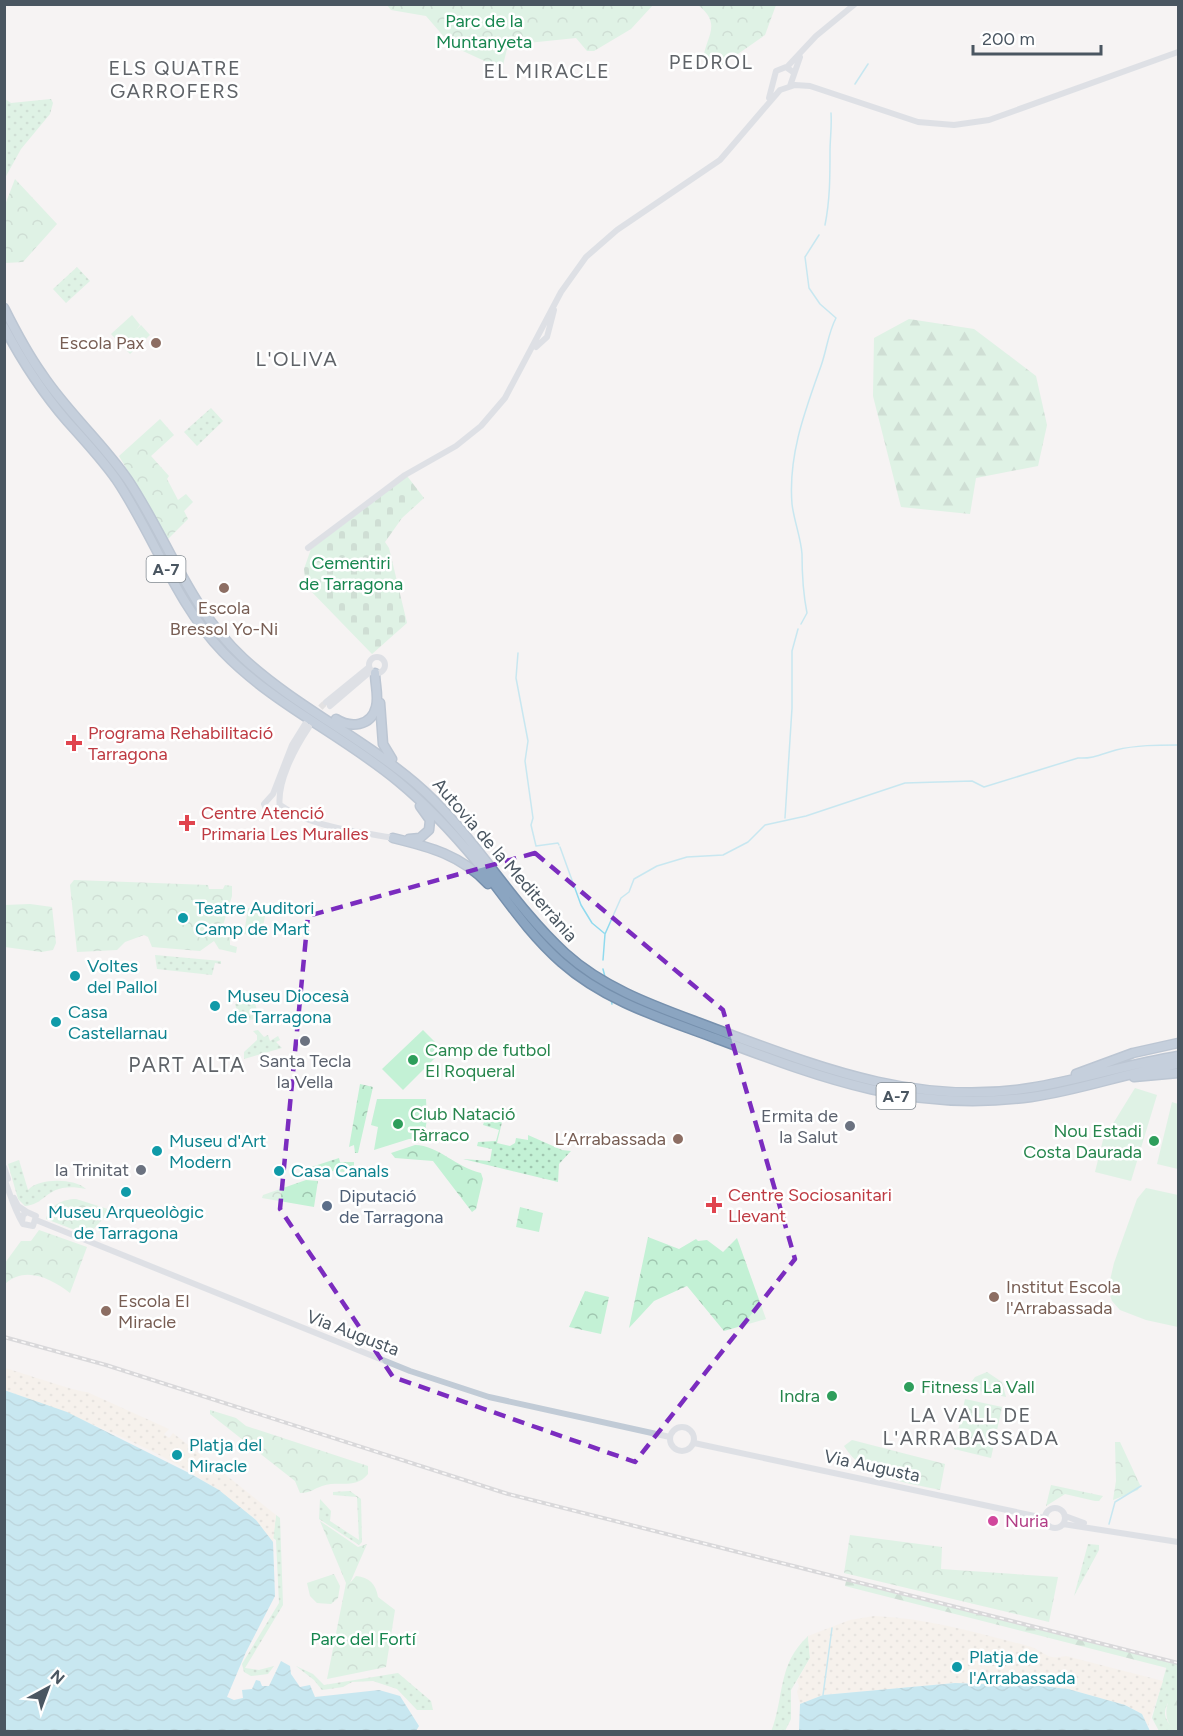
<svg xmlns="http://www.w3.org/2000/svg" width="1183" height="1736" font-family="Figtree,sans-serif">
<defs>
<pattern id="grass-dots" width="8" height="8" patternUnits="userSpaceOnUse" patternTransform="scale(1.5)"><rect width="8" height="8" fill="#c3f1d5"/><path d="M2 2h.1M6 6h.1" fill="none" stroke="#a0c6b0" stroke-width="1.8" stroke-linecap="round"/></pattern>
<pattern id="forest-firs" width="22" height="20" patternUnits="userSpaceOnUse" patternTransform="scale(1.5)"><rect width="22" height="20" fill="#c3f1d5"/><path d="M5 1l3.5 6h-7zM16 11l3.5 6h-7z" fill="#a0c6b0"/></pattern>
<pattern id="sand-dots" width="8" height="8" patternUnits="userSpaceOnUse" patternTransform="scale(1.5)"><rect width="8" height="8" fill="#f5f0e5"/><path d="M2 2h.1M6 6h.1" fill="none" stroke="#d4d0c7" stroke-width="1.8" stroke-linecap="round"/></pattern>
<pattern id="cemetery-stones" width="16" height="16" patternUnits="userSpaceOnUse" patternTransform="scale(1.5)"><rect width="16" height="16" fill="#c3f1d5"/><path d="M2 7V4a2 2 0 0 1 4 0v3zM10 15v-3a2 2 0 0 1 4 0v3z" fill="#a0c6b0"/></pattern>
<pattern id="park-crowns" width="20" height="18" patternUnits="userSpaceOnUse" patternTransform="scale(1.5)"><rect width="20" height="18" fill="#c3f1d5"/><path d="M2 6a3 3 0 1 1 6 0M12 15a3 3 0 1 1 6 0" fill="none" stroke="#a0c6b0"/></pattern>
<pattern id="water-waves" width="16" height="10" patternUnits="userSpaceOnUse" patternTransform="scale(1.5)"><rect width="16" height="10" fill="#90daee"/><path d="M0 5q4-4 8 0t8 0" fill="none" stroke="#78b4c4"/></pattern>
</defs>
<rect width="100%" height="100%" fill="#f5f3f3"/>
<path fill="url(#grass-dots)" d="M 5,99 L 11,103 L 51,99 L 53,103 L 50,114 L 21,149 L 5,178 Z
M 77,267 L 90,281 L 66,303 L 53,289 Z
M 211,408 L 223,421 L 197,446 L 184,432 Z
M 155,955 L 221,961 L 221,964 L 215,963 L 212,975 L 157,969 Z
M 254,999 L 259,1018 L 240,1022 L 235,1004 Z
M 258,1030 L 264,1037 L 268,1035 L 270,1041 L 278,1036 L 280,1040 L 276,1042 L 282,1048 L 244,1059 L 244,1052 L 257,1040 L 257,1035 L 253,1031 Z
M 504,1114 L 497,1143 L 510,1146 L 515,1143 L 516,1138 L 528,1140 L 528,1135 L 562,1150 L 571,1151 L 559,1164 L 558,1182 L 463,1159 L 490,1161 L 492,1149 L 477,1146 L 478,1142 L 496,1141 L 499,1130 L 483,1125 L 484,1122 L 500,1122 Z
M 339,1158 L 340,1162 L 354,1162 L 354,1166 L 345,1172 L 305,1169 Z
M 19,1160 L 28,1190 C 39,1178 74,1178 86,1189 C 45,1181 48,1205 25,1206 L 18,1199 L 8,1164 Z
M 350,1491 L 361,1499 L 362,1542 L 359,1545 L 319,1519 L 320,1499 L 331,1511 L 330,1521 L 359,1540 L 357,1497 L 333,1495 L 333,1492 Z
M 276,1515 L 280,1518 L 283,1605 L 245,1668 L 259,1670 L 274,1666 L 268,1674 L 251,1676 L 244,1672 L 242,1664 L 279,1603 L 276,1540 L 273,1538 Z
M 1088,1544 L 1099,1545 L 1099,1550 L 1074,1596 Z
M 808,1636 L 810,1658 L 791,1690 L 791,1719 L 785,1731 L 771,1732 C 785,1695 777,1665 808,1636 Z
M 1168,1662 L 1178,1664 C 1178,1670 1180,1679 1178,1684 C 1174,1701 1152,1710 1176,1731 L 1159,1731 L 1152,1718 Z
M 296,1666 L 313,1674 L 324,1685 L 398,1673 L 431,1701 L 433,1710 L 417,1710 L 397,1689 L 373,1681 L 352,1682 L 343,1687 L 322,1690 L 314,1680 Z"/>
<path fill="url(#forest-firs)" d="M 909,319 L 974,329 L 1036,376 L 1047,425 L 1038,466 L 976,478 L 970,514 L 901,507 L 873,396 L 874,338 Z
M 846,1581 L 1168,1662 L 1167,1668 L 845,1586 Z
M 1178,1686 L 1178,1731 L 1176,1732 C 1160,1718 1166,1700 1178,1686 Z"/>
<path fill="url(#sand-dots)" d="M 5,1368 C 16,1371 81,1393 87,1392 L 169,1429 L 164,1434 L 169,1438 L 173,1433 L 276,1515 L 273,1542 C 215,1466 92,1424 5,1390 Z
M 874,1616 C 926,1618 978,1633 1028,1646 C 1046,1651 1045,1661 1066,1656 L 1163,1681 L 1148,1726 L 1142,1714 L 1125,1705 L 1068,1689 L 1042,1686 L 954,1683 L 823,1695 L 800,1704 L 797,1692 L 799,1686 L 797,1681 L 810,1658 L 808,1636 L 850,1620 Z"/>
<path fill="url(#cemetery-stones)" d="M 407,476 L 424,498 L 402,518 L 385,542 L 389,548 L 407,623 L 372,654 L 306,586 L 304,569 L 311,549 Z"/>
<path fill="url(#park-crowns)" d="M 387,5 L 653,5 L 631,29 L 594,51 L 587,51 L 576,38 L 508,45 L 502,69 L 452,46 L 426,16 L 391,10 Z
M 698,5 L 776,5 L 765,35 L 715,70 L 703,62 C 704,38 724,25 698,5 Z
M 15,179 L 57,224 L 23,262 L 5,263 L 5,205 Z
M 160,419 L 174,435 L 151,456 L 169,476 L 167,479 L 178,500 L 186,494 L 193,502 L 184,511 L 188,519 L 168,539 L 119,456 Z
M 74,880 L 208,885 L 209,889 L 223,889 L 225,885 L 232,886 L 232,896 L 220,935 L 230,937 L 230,945 L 237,947 L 236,953 L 219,949 L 214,941 L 200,951 L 152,947 L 148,937 L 144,935 L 125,942 L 117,950 L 77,952 L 70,885 Z
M 30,904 L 52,907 L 56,943 L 53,950 L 41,952 L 5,947 L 5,905 Z
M 360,1084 L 373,1087 L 358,1153 L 355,1153 L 354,1145 L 349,1147 Z
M 415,1145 C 438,1145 457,1168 481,1173 L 483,1179 L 476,1209 L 472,1212 L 433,1161 L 395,1158 L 391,1153 Z
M 306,1180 L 318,1181 L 314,1207 L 262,1198 L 263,1195 Z
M 76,1199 L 111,1210 L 88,1235 L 46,1219 C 50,1205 63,1199 76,1199 Z
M 520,1207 L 543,1213 L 539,1232 L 516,1227 Z
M 39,1230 L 87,1247 L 70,1293 C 52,1279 25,1265 5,1284 L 5,1263 L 21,1241 L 31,1241 Z
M 648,1237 L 679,1249 L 696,1239 L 698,1241 L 707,1240 L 723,1252 L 737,1238 L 766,1319 L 724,1331 L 687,1286 L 654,1301 L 629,1328 Z
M 585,1291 L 609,1297 L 601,1334 L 569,1327 Z
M 987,1372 L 1002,1382 L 1006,1397 L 967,1388 L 975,1377 Z
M 965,1399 L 1002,1407 L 991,1458 L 954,1449 Z
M 210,1410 L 236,1418 L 246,1426 L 368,1466 L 368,1474 C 355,1490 340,1480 322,1486 C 313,1489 311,1493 300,1493 L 295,1481 L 210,1414 Z
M 852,1440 L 945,1464 L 940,1490 C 906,1482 864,1479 844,1446 Z
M 1115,1442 L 1120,1442 L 1140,1485 L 1138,1490 L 1113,1500 L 1116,1481 Z
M 1051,1485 L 1103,1496 L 1099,1501 L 1095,1501 L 1065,1494 L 1046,1506 Z
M 320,1521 L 358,1547 L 367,1544 L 350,1583 L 356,1576 C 369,1577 376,1584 378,1597 L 395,1610 L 386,1667 L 327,1679 L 346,1583 Z
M 850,1535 L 942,1547 L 941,1569 L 1058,1577 L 1049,1622 L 844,1573 Z
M 334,1574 L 340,1586 L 338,1598 L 331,1604 L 317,1603 L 310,1596 L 307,1583 Z"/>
<path fill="#c3f1d5" d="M 132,315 L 140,325 L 136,330 L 141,325 L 150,335 L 130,354 L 111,334 Z
M 248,908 L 266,911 L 261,937 L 244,934 Z
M 423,1030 L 443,1050 L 403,1090 L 382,1069 Z
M 1135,1088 L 1157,1095 L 1131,1181 L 1095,1172 L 1103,1140 Z
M 377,1099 L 426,1099 L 427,1119 L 424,1138 L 409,1139 L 374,1150 L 378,1127 L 371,1125 Z
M 1172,1102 L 1178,1104 L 1178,1169 L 1157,1164 Z
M 1146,1188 L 1178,1195 L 1178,1327 L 1146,1320 L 1120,1310 L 1112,1301 L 1108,1289 L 1114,1263 L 1137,1199 Z"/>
<path fill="url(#water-waves)" d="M 4,1390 L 67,1412 L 191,1474 L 219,1490 L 256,1520 L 273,1542 L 275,1596 L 246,1652 L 227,1697 L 234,1700 L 243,1698 L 242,1690 L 252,1689 L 256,1680 L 260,1681 L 262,1686 L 269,1686 L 281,1661 L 290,1666 L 291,1674 L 300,1687 L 310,1685 L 315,1697 L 379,1690 L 400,1696 L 419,1726 L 416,1731 L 5,1731 Z
M 955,1683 L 1042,1686 L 1068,1689 L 1125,1705 L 1142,1714 L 1150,1731 L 799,1731 L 800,1704 L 823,1695 Z"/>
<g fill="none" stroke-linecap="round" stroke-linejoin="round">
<path stroke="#90daee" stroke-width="1.5" d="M 855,84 L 868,64
M 825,225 C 830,200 830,177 830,152 C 830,138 832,127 831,113
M 801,624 L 807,613 C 803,593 802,574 802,554 C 801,538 794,521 792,504 C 788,455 805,411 821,366 C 827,349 828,333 836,318 L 820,304 L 809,288 L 805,257 L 819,235
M 518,653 L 516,678 L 528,741 L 525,761 L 533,818 L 531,825 L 536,846 L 558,843 L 559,845
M 785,818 L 792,708 L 792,651 L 798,629
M 560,847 L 581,905 L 592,923 L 604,933
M 603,960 L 605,934 L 621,898 L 629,892 L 634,879 L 657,866 L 687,857 L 723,855 L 748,842 L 765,825 L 806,816 L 905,783 L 972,781 L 984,787 L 1078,758 C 1093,759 1102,754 1116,750 C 1136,745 1158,745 1178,745
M 603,969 L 605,977
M 611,999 L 612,1004
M 1109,1524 L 1115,1502 L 1141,1486
M 823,1695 L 832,1628"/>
<path stroke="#caccce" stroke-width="6" stroke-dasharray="6 3" stroke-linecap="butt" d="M 314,714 L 326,702"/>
<g stroke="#7690ad" stroke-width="11">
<path id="highway" d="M 4,308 C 15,330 27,353 42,374 C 67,412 102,442 128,480 C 168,540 189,608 243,658 C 295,706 361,737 415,783 C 473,832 509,902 565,953 C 609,993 667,1010 721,1031 C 824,1069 918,1106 1030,1088 C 1080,1080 1128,1064 1178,1056
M 4,327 C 22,361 42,392 67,421 C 84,440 101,458 116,479 C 154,535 175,602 223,652 C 274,705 343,735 399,782 C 428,806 454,834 478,863 C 505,897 528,933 561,962 C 605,1001 661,1018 715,1038 C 824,1079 912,1113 1031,1097 C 1081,1090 1129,1072 1178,1064
M 380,703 L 383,744 L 392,759
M 336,719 C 350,728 371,727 376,707 C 379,697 375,684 375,673
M 393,838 C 430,847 461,855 488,884
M 409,839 L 420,838 L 429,830 L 430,820 L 420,806
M 1076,1074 L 1133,1053 L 1178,1043
M 1134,1077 L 1178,1073"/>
</g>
<path stroke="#c1cbd6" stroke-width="6" d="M 787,67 L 816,36 L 855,4
M 790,86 L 800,57
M 769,98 L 776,71 L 786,67 L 793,72
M 536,347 L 547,337 L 554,310
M 308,548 L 405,475 L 456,446 L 481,426 L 505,398 L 561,292 L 586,257 L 617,230 L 720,160 L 780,90 L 795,85 L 810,86 L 918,122 L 954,125 L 989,120 L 1178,52
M369 665a8 8 0 1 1 16 0a8 8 0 1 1-16 0Z
M 326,702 L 369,667
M 330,706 L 371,671
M 280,805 C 310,827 357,831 393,838
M 280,808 C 276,783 295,748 309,727
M 289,812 L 268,813 L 264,804 L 273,794 L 292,745 L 305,724
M 4,1167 L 8,1179
M 4,1178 C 10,1194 14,1209 23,1224 L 33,1226 L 36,1216 L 27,1212 L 23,1215 L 22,1222
M 14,1198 L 18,1206 L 27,1212
M 36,1220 L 410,1371 L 489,1397 L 670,1437
M670 1439a12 12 0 1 1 24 0a12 12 0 1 1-24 0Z
M 694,1443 L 1044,1518
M1045 1518a10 10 0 1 1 20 0a10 10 0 1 1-20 0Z
M 1065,1516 L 1084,1523
M 1063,1524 L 1178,1542"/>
<use href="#highway" stroke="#8ba5c1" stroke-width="8"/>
<g stroke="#b5b8bd" stroke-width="4">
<path id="rail" d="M 4,1337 L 106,1365 L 508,1494 L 1178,1663"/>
</g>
<use href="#rail" stroke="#fff" stroke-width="1.5" stroke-dasharray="4.5" stroke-linecap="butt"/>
</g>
<path d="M0 0H1183V1736H0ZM 535,853 L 723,1010 L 795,1259 L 635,1462 L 393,1377 L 280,1209 L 308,916 Z" fill="#f5f3f3" fill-opacity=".55" fill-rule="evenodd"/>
<path fill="none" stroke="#7b2cbf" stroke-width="4.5" stroke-dasharray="12 8" stroke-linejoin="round" d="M 535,853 L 723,1010 L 795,1259 L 635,1462 L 393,1377 L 280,1209 L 308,916 Z"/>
<g fill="#8d6e63" stroke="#fff" stroke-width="2">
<circle cx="156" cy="343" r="6"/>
<circle cx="224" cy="588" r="6"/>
<circle cx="678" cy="1139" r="6"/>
<circle cx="994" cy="1297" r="6"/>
<circle cx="106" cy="1311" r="6"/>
</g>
<g fill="#e0444e" stroke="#fff" stroke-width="2">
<path d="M71 734h6v6h6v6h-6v6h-6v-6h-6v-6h6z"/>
<path d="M184 814h6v6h6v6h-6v6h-6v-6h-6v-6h6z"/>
<path d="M711 1196h6v6h6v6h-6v6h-6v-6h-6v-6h6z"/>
</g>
<g fill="#0f9aa8" stroke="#fff" stroke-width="2">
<circle cx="183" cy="918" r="6"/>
<circle cx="75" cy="976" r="6"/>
<circle cx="215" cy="1006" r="6"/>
<circle cx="56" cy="1022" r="6"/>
<circle cx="157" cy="1151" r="6"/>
<circle cx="279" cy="1171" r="6"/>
<circle cx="126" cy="1192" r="6"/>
<circle cx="177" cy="1455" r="6"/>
<circle cx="957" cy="1667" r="6"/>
</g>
<g fill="#6b7280" stroke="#fff" stroke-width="2">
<circle cx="305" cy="1041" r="6"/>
<circle cx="850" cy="1126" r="6"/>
<circle cx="141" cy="1170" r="6"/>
</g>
<g fill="#2e9e5b" stroke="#fff" stroke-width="2">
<circle cx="413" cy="1060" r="6"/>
<circle cx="398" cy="1124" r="6"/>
<circle cx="1154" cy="1141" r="6"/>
<circle cx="909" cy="1387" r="6"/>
<circle cx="832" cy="1396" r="6"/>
</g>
<circle fill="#5c6f8a" stroke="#fff" stroke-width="2" cx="327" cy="1206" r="6"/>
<circle fill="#d1479c" stroke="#fff" stroke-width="2" cx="993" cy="1521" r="6"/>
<g text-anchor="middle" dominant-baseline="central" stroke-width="5" stroke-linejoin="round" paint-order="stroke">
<g fill="#fff" stroke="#808990" stroke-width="1.5">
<rect x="146.5" y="556" width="39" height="26" rx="4.5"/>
<rect x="876.5" y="1083" width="39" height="26" rx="4.5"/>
</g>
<g font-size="16" font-weight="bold" fill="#4a5661">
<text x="166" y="569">A-7</text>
<text x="896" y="1096">A-7</text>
</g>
<g font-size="18" fill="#17864f" stroke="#fff">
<text x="484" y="21">Parc de la<tspan x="484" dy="21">Muntanyeta</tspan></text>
<text x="351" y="563">Cementiri<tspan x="351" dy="21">de Tarragona</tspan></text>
<text x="363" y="1639">Parc del Fortí</text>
</g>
<g font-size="18" fill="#785e54" stroke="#fff" text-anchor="end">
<text x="144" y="343">Escola Pax</text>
<text x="224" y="608" text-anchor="middle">Escola<tspan x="224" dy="21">Bressol Yo-Ni</tspan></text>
<text x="666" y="1139">L’Arrabassada</text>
<text x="1006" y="1287" text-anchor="start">Institut Escola<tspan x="1006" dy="21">l'Arrabassada</tspan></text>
<text x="118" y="1301" text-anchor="start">Escola El<tspan x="118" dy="21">Miracle</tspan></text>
</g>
<g font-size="18" fill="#be3a42" stroke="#fff" text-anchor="start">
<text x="88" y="733">Programa Rehabilitació<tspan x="88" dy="21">Tarragona</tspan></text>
<text x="201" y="813">Centre Atenció<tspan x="201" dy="21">Primaria Les Muralles</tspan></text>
<text x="728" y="1195">Centre Sociosanitari<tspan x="728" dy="21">Llevant</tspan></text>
</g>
<g font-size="18" fill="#4a5661" stroke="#fff">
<text transform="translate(505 860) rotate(49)">Autovia de la Mediterrània</text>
<text transform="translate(353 1333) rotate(21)">Via Augusta</text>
<text transform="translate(872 1466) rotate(12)">Via Augusta</text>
</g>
<g font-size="18" fill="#0d838f" stroke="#fff" text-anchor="start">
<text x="195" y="908">Teatre Auditori<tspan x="195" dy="21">Camp de Mart</tspan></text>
<text x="87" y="966">Voltes<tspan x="87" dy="21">del Pallol</tspan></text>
<text x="227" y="996">Museu Diocesà<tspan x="227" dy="21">de Tarragona</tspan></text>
<text x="68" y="1012">Casa<tspan x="68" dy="21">Castellarnau</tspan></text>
<text x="169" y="1141">Museu d'Art<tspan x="169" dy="21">Modern</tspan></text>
<text x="291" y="1171">Casa Canals</text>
<text x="126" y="1212" text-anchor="middle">Museu Arqueològic<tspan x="126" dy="21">de Tarragona</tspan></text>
<text x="189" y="1445">Platja del<tspan x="189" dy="21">Miracle</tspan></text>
<text x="969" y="1657">Platja de<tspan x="969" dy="21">l'Arrabassada</tspan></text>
</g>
<g font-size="18" fill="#27864d" stroke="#fff" text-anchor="start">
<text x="425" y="1050">Camp de futbol<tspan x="425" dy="21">El Roqueral</tspan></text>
<text x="410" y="1114">Club Natació<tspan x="410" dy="21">Tàrraco</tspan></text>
<text x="1142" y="1131" text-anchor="end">Nou Estadi<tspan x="1142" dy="21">Costa Daurada</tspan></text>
<text x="921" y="1387">Fitness La Vall</text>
<text x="820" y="1396" text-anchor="end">Indra</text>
</g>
<g font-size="18" fill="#5b616d" stroke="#fff" text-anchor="end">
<text x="305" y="1061" text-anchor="middle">Santa Tecla<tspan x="305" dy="21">la Vella</tspan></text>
<text x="838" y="1116">Ermita de<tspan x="838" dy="21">la Salut</tspan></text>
<text x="129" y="1170">la Trinitat</text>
</g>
<g font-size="18" fill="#4e5e75" stroke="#fff" text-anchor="start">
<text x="339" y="1196">Diputació<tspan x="339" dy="21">de Tarragona</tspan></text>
</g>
<g font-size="18" fill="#b23c85" stroke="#fff" text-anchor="start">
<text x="1005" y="1521">Nuria</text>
</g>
<g font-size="20" letter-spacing="1.5" fill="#5f6368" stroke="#fff">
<text x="711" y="62">PEDROL</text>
<text x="175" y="68">ELS QUATRE<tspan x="175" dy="23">GARROFERS</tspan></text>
<text x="547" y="71">EL MIRACLE</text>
<text x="297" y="359">L'OLIVA</text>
<text x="971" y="1415">LA VALL DE<tspan x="971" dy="23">L'ARRABASSADA</tspan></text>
</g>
<g font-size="21" letter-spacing="1.5" fill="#5f6368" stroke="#fff">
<text x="187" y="1064">PART ALTA</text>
</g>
</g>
<rect width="1183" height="1736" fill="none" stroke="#4a5661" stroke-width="12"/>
<g transform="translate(48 1688) rotate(41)" stroke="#ffffff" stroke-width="4.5" paint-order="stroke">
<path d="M0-4.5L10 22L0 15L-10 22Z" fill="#4a5661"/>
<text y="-9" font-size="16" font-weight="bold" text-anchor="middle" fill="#4a5661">N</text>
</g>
<path d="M973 45v9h128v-9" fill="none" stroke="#4a5661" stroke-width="3"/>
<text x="982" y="45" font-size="18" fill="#4a5661" stroke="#ffffff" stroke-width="4.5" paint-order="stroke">200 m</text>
</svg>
